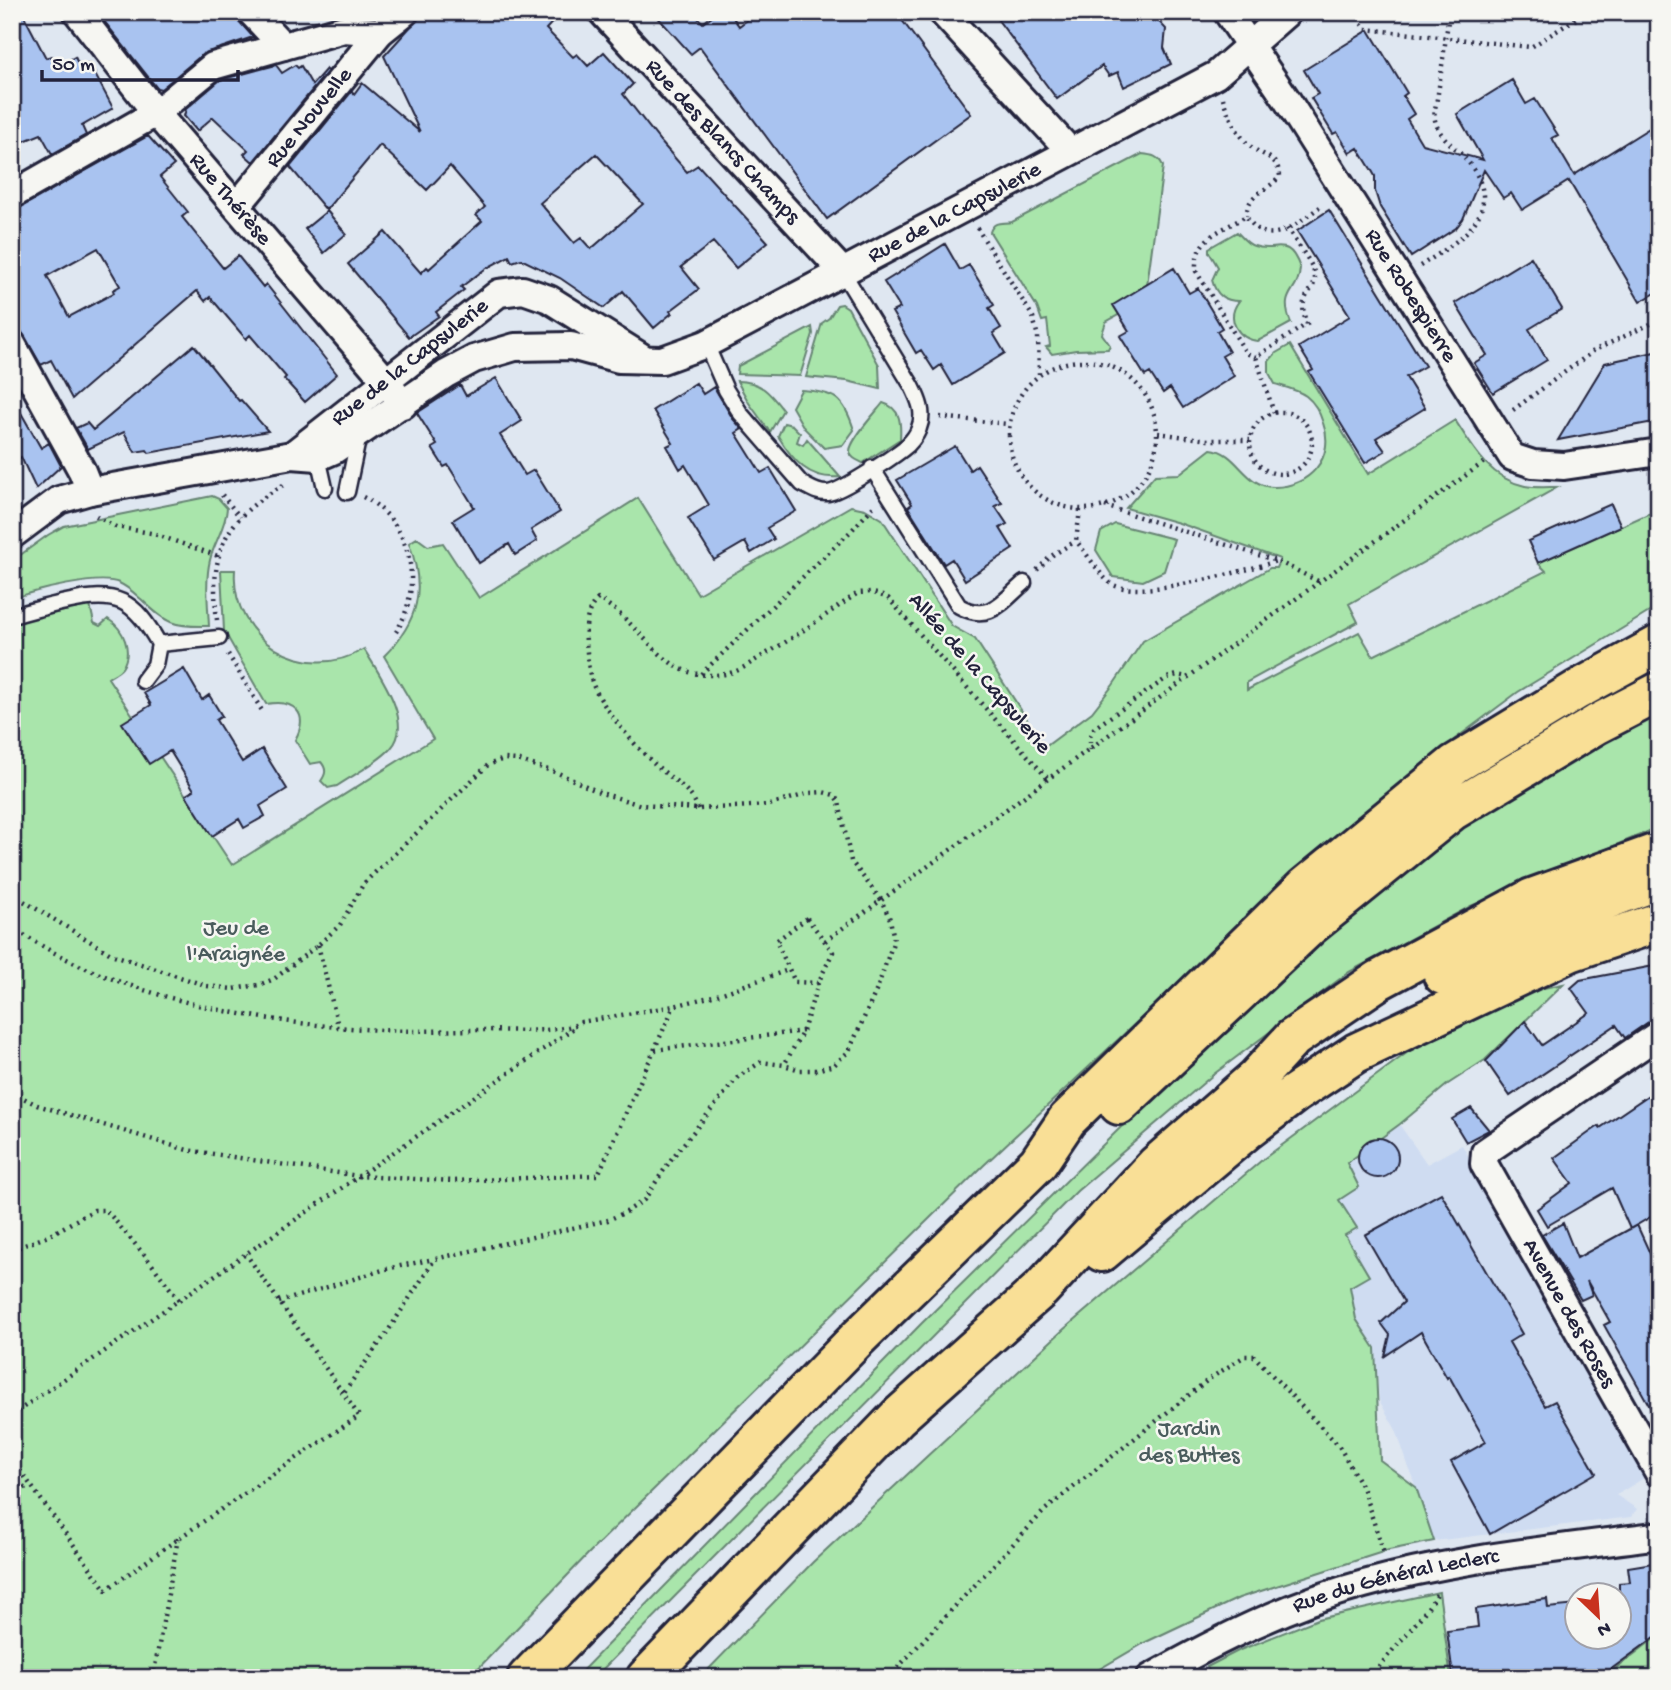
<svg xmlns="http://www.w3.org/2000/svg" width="1671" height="1690" font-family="'Gochi Hand',sans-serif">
<rect width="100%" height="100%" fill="#dfe7f1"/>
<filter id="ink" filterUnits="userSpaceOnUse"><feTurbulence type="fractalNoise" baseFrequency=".0143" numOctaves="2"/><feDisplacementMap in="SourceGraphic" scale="14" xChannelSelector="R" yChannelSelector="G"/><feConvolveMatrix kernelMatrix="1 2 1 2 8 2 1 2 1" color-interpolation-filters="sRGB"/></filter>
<g filter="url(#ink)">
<path fill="#cfdcf1" d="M 1392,1114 L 1427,1164 L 1462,1145 L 1649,1475 L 1616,1495 L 1637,1509 L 1631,1517 L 1434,1541 L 1396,1430 L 1379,1400 L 1375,1348 L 1356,1319 L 1349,1287 L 1369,1275 L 1345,1235 L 1339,1200 L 1359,1187 L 1339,1148 Z"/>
<path fill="#a9e5ab" stroke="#668473" stroke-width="2" d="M 1142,154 C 1152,155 1159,156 1163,166 L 1145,300 L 1106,322 L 1102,334 L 1110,345 L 1108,349 L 1076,350 L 1052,354 L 1046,347 L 1050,346 L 1047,320 L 1042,321 L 1037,307 L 990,232 C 994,220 1002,224 1012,222 Z
M 1237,232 C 1242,237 1247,244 1254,246 C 1276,254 1288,234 1300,268 C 1299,294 1278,291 1291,323 L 1258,341 C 1238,339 1225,319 1239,301 C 1224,301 1216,295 1212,280 L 1218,267 L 1209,252 L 1209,248 Z
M 842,304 L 848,308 L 879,365 L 880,389 L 847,381 L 806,377 L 822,323 L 829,318 L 837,305 Z
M 812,327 L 813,334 L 800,376 L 737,374 L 738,366 Z
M 1290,345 L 1368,474 L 1455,420 C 1473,448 1489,478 1525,486 C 1535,488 1547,487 1558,487 L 1349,604 L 1358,622 L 1247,682 L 1247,690 L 1359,632 L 1373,656 L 1546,571 L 1538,563 L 1659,509 L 1659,606 L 1518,692 L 1455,739 L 1381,801 L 1234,931 L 983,1166 L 590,1552 L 469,1678 L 12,1678 L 12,625 L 30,619 L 90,605 L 94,623 L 100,626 L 108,619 C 124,629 133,651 122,668 C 119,672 112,675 108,678 L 232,865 L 433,739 L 384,656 C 419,621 426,589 409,543 L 417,538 L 428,546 L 443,543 L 479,598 L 638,498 L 698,594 L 851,506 L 865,509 L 882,519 L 952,626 L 975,639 L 1045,747 L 1092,712 L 1113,685 L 1143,641 L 1270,568 L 1276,568 L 1280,559 L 1179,523 L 1126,508 L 1155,475 L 1179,474 L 1211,449 C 1238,452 1244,486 1273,487 C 1309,488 1336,457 1323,423 C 1320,413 1315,403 1306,396 C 1298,390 1285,387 1275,384 L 1269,373 L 1269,361 L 1276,353 Z
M 737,381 C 761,381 770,393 783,410 L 770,432 L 749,403 Z
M 801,390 C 834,392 844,397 854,430 L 843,445 L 824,448 L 804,428 L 792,407 Z
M 883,403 C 901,408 901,424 900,439 L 863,463 C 857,460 851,458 850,452 C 849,441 876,412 883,403 Z
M 784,423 L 792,425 L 800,433 L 797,442 L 803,445 L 807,439 L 840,477 C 809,480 793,461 778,436 Z
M 212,496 L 219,499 L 227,508 C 226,527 214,542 210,560 C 205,581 208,605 209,626 C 173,627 167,624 141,599 C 134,593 128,587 119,583 C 99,574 33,591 12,599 L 12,561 L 48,535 L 64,526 Z
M 1115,524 L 1174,539 L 1164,571 L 1143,581 L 1113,577 L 1096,550 L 1101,532 Z
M 221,570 L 235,570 C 230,639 305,685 364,649 C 378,673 415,722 391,748 C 379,762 353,775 337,786 L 328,788 L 321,781 C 326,774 327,769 321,762 L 310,764 L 295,740 C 310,713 294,699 266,704 L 224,631 Z
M 1659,711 L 1659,827 L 1471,906 L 1349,972 L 1214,1074 L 1077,1191 L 594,1678 L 575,1678 L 921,1324 L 1184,1065 L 1319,938 L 1436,843 L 1554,766 Z
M 1563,984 L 1485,1060 L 1448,1084 L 1400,1124 L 1347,1163 L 1359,1187 L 1339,1200 L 1357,1228 L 1345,1235 L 1369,1276 L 1350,1287 L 1356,1319 L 1375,1348 L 1380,1460 L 1416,1487 L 1434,1541 L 1389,1550 L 1239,1598 L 1146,1642 L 1084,1678 L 700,1678 L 813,1562 L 1063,1330 L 1262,1160 L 1408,1052 L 1466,1020 L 1529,991 Z
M 1439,1592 L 1451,1678 L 1213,1678 L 1207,1667 L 1240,1650 L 1318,1619 Z
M 1659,1635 L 1659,1678 L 1603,1678 Z"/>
<path fill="#a9c3f0" stroke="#22223b" stroke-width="2" fill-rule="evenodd" d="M 12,12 L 22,12 L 46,58 L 51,56 L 57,67 L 75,57 L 80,68 L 89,63 L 113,108 L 82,126 L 86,135 L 52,154 L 41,134 L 12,146 Z
M 97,12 L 231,12 L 253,37 L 203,54 L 161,89 L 157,88 Z
M 424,12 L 562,12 L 546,29 L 573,57 L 577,54 L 588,66 L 604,52 L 633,84 L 623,94 L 660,141 L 687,172 L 698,165 L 768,242 L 736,268 L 713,242 L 681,267 L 699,289 L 670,311 L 672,313 L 654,328 L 623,291 L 604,308 L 560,278 L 521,259 L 512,262 L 509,256 L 485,269 L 461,287 L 464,290 L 436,312 L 439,316 L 409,337 L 348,264 L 385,232 L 421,273 L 427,267 L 429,269 L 482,221 L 476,215 L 485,207 L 450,166 L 427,190 L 380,145 L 326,210 L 290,167 L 352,91 L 354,94 L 362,83 L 420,132 L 384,56 ZM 596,154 L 643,204 L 591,249 L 581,238 L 574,243 L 540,203 Z
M 653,12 L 692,12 L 703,23 L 717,12 L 729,12 L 739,26 L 758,12 L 896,12 L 971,114 L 827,219 L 700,47 L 691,54 Z
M 992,12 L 1150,12 L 1166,29 L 1164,48 L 1171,64 L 1124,87 L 1118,72 L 1109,76 L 1102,66 L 1057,99 Z
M 1369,30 L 1407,93 L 1403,96 L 1414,114 L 1407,119 L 1422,144 L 1483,160 L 1457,114 L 1512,80 L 1526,104 L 1535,99 L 1558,135 L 1552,138 L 1574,175 L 1659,122 L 1659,291 L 1640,302 L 1569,181 L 1522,210 L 1511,193 L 1503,198 L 1484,170 L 1463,219 L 1456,228 L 1411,257 L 1380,207 L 1375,191 L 1375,176 L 1371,169 L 1358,148 L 1350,153 L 1337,132 L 1333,134 L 1311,98 L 1318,94 L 1304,70 Z
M 276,65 L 282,73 L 295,65 L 298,68 L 301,66 L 312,85 L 326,69 L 328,71 L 253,162 L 244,154 L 248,150 L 213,117 L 197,131 L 184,116 L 186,109 L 220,80 Z
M 148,136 L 174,165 L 160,177 L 188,212 L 182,217 L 223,268 L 238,256 L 263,287 L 266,284 L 337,374 L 305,402 L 284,379 L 286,377 L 250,335 L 246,339 L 210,297 L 205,301 L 197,291 L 72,399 L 51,360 L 41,365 L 21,331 L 12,316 L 12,212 ZM 98,248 L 120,286 L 113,290 L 114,293 L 69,317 L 47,276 Z
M 1329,210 L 1425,366 L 1406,377 L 1425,408 L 1376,438 L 1385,451 L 1365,463 L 1309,372 L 1313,370 L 1299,347 L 1350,316 L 1297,231 Z
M 327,211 L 346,234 L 324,253 L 305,229 Z
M 945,244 L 960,270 L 969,265 L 994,305 L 989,308 L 1001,328 L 993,333 L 1005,353 L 953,385 L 941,365 L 934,370 L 921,350 L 916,353 L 892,312 L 900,308 L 884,282 Z
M 1531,257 L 1562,309 L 1529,329 L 1547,360 L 1493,393 L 1474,363 L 1487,355 L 1455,303 Z
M 1174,268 L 1189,293 L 1198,288 L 1222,328 L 1217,331 L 1229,352 L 1222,356 L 1234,376 L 1183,408 L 1170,388 L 1163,393 L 1150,373 L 1145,376 L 1120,336 L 1129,331 L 1113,305 Z
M 194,345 L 239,401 L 241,400 L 268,431 L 149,453 L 147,450 L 135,452 L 124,432 L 88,449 L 76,428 L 87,423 L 93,430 Z
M 1659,351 L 1659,421 L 1558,440 L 1605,363 Z
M 496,378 L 522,421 L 500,435 L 525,475 L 534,470 L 560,512 L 531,530 L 537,541 L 515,555 L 509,544 L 479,563 L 453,520 L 474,507 L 448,465 L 444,467 L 432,448 L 437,445 L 417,413 L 460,385 L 466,396 Z
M 696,383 L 703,394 L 714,387 L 733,419 L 742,429 L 736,433 L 761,473 L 770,468 L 796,511 L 767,528 L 774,539 L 751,553 L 745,542 L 714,560 L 688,518 L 709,505 L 685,465 L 680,469 L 667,446 L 673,443 L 653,410 Z
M 12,397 L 41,448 L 49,443 L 61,466 L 36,489 L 21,457 L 12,461 Z
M 955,446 L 970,470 L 977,465 L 1002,503 L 995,506 L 1007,524 L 1000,528 L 1013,549 L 965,580 L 952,559 L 944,564 L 908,507 L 912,504 L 897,480 Z
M 1611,504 L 1621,526 L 1538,563 L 1528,541 Z
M 184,669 L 202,700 L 209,695 L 222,716 L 216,720 L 242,762 L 262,749 L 287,789 L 260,806 L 265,816 L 244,828 L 239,819 L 212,836 L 186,795 L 194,790 L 170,751 L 149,764 L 122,723 L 151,705 L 144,693 Z
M 1659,965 L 1659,1018 L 1650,1021 L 1625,1038 L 1616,1025 L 1510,1096 L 1486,1061 L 1525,1021 L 1542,1045 L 1589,1013 L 1571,988 L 1580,980 Z
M 1659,1088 L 1659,1212 L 1630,1229 L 1612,1188 L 1547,1226 L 1537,1209 L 1572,1183 L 1554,1158 L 1590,1132 L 1599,1126 L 1600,1128 Z
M 1471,1108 L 1489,1130 L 1466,1142 L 1452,1119 Z
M1358 1158a20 20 0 1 1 40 0a20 20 0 1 1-40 0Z
M 1441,1193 L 1522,1334 L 1509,1342 L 1545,1406 L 1555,1401 L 1596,1473 L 1490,1534 L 1451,1462 L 1486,1442 L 1449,1376 L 1447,1378 L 1421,1332 L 1385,1356 L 1390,1335 L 1381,1323 L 1404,1302 L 1365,1235 Z
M 1563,1223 L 1577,1258 L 1637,1225 L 1652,1258 L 1659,1256 L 1659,1423 L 1604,1325 L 1610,1322 L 1587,1281 L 1592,1295 L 1581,1300 L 1542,1235 Z
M 1659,1562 L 1659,1634 L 1599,1678 L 1485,1678 L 1485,1672 L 1453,1676 L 1447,1631 L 1478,1627 L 1476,1609 L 1547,1599 L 1548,1608 L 1577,1605 L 1577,1637 L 1619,1637 L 1619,1583 L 1630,1582 L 1628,1567 Z"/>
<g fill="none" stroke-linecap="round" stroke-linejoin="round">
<g stroke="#22223b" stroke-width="19">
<path id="service" d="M 706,344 L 726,390 L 741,414 L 802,484 C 810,488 818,494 828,493 C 842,491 890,459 903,449 C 909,445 917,435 919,428 C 925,413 919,400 912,386 L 842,271
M 318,457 L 325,488
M 872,468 L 959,606 C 989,623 1002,602 1024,583
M 347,492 L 359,435
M 12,616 C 30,611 48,606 66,602 C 116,590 134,599 159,644 L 155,665 L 143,681
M 159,644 L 219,638"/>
</g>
<g stroke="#22223b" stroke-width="32">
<g id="minor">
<path id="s1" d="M 77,12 L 156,113 L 386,381 L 403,405"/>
<path d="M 251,12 L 283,46"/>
<path id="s2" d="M 602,12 L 842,271"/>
<path d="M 942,12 L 1070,151"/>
<path id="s3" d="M 1227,12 L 1287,100 L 1512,457 L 1533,464 L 1564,466 L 1659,452"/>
<path d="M 12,195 L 156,113 L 213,66 L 344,29 L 380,32"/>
<path id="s4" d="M 237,206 L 380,32 L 405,12"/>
<path d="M 12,344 L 82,471 L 90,491"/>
<path id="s5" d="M 292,455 L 499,293 L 523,290 L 549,299 L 640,356"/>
<path id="s6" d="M 12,535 L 59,500 L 90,491 L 292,455 L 318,457 L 334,450 L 446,374 L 474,359 L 515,347 L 571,346 L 619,359 L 662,360 L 706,344 L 1216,75 L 1288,12"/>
<path id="s7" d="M 1659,1034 L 1485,1152 L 1484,1164 L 1659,1473"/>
<path id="s8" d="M 1150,1678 C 1218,1640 1289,1604 1364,1584 C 1460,1557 1561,1549 1659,1535"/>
</g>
</g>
<g stroke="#22223b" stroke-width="44">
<path id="motorway" d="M 1443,975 L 1552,920 L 1659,880
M 1119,1105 L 1310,926 L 1452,811 L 1597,724 L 1659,692
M 1102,1252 L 1247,1130 L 1294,1094 L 1356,1053 L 1570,952 L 1659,922
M 527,1678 L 858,1338 L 1038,1163 L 1067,1120 L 1305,887 L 1455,764 L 1577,690 L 1659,645
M 646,1678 L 898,1417 L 1041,1289 L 1157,1164 L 1257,1077 L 1293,1038 L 1379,980 L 1532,898 L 1659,852"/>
</g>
<path stroke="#22223b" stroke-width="4.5" stroke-dasharray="2 5" stroke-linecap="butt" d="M 1354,12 L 1365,29 L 1531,47 L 1587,12
M 1223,98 C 1227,114 1238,135 1250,146 C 1263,157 1277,155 1280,176 C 1267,193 1249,190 1246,216
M 977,228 L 1033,317 L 1038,337 L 1039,374
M 1420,266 C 1462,239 1510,211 1465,158 C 1455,147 1438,136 1435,120 C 1433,113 1437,101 1438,93 C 1442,66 1446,39 1449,12
M 1256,357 L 1246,353 L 1196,271 C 1194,237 1220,232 1246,216 C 1269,253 1297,222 1323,205
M1009 435a74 74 0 1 1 148 0a74 74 0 1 1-148 0Z
M 1513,410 L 1595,350 L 1659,320
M1250 443a31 31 0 1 1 62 0a31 31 0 1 1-62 0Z
M 1274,413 L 1256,357 L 1307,324 C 1294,292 1320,293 1314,272 C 1310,259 1294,240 1287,228
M 940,417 L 1008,424
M 1158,433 L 1208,440 L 1250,440
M 222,495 L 240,517
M 363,497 C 413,522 424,588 396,632
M 1105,506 L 1277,561 L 1320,582
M 1080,510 L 1076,541 C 1086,552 1099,574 1110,583 C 1135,602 1246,570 1277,561
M 96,516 L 116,527 L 151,533 L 218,556
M 1037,570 L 1051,556 L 1076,541
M 217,620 C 209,551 224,519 285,484
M 228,654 L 264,714
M 701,674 L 850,532 L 875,505
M 1090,750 L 1090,736 L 1094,728 L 1167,678 L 1177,675 L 1188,677
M 698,809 C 692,790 672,779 658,767 C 639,751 607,713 596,691 C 588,677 588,659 586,643 C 585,628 586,609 598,599 C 629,615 646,646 674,665 C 690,676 718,678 736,671 C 746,667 755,660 764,655 C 797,636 827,614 858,593 L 871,592 L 888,598 L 1049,780
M 12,894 L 111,954 L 207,986 L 233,989 L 259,985 L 274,979 L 318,945 L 340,925 L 364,883 L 488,765 L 504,759 L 517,760 L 558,773 L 601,793 L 641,805 L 698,809 L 769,805 L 810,793 L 823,792 L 834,795 L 839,802 L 851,861 L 881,900 L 890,919 L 894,940 L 877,989 L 849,1051 L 834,1065 L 816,1070 L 800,1070 L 784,1065 L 761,1062 L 738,1077 L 672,1158 L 644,1200 L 626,1212 L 608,1220 L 435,1259 L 386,1334 L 344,1392
M 807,918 L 833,952 L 818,983 L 795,982 L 776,941 Z
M 12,927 C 114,998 260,1024 381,1030 C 415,1032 449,1030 482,1030 C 505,1030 564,1034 581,1022 L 674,1006 L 717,995 L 788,970
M 825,941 L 1487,460
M 318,945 L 338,1026
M 803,1031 L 818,983
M 655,1050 L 803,1031 L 784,1065
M 12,1092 L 37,1105 L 187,1150 L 358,1176 L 454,1181 L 598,1175 L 674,1006
M 12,1250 L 48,1236 L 94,1210 L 106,1210 L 147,1258 L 179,1300
M 279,1302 L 386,1269 L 434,1259
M 12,1415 L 574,1028
M 12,1459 L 106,1590 L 179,1538 L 359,1416 L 246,1254
M 12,1495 L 30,1485
M 153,1678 L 178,1538
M 888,1678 L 1045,1510 L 1209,1379 L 1245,1356 L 1254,1356 L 1339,1446 L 1362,1487 L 1384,1553
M 1370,1678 C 1392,1649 1418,1624 1437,1594"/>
<use href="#service" stroke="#f6f6f2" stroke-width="14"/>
<use href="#minor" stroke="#f6f6f2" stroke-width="26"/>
<use href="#motorway" stroke="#f9df96" stroke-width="38"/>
</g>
</g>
<g text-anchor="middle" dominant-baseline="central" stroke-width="5" stroke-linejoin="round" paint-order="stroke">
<g font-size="23" fill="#22223b" stroke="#f6f6f2">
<text stroke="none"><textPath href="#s4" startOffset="114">Rue Nouvelle</textPath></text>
<text stroke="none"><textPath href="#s2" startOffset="177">Rue des Blancs Champs</textPath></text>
<text stroke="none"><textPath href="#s1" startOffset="242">Rue Thérèse</textPath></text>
<text stroke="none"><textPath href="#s6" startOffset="1026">Rue de la Capsulerie</textPath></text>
<text stroke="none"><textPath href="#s3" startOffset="338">Rue Robespierre</textPath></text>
<text stroke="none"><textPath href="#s5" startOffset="150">Rue de la Capsulerie</textPath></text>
<text transform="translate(979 674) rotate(49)">Allée de la Capsulerie</text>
<text stroke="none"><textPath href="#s7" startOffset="394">Avenue des Roses</textPath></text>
<text stroke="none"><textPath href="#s8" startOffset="266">Rue du Général Leclerc</textPath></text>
</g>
<g font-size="23" fill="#4a5c5d" stroke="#f6f6f2">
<text x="236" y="929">Jeu de<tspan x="236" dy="26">l'Araignée</tspan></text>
<text x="1189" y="1430">Jardin<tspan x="1189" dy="26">des Buttes</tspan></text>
</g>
</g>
<rect width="1671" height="1690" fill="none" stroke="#f6f6f2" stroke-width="42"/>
<rect x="21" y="21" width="1629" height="1648" fill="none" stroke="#22223b" stroke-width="2.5" filter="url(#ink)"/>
<g transform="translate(1598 1616) rotate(155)"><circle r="33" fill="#f6f6f2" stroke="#a1a1a9" stroke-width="2"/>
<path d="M0-5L12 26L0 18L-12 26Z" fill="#c8321e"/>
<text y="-10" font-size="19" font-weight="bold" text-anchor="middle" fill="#22223b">N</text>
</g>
<path d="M42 70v10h196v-10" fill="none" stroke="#22223b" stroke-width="3.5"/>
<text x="52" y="70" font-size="21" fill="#22223b" stroke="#f6f6f2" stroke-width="5" paint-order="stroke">50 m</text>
</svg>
